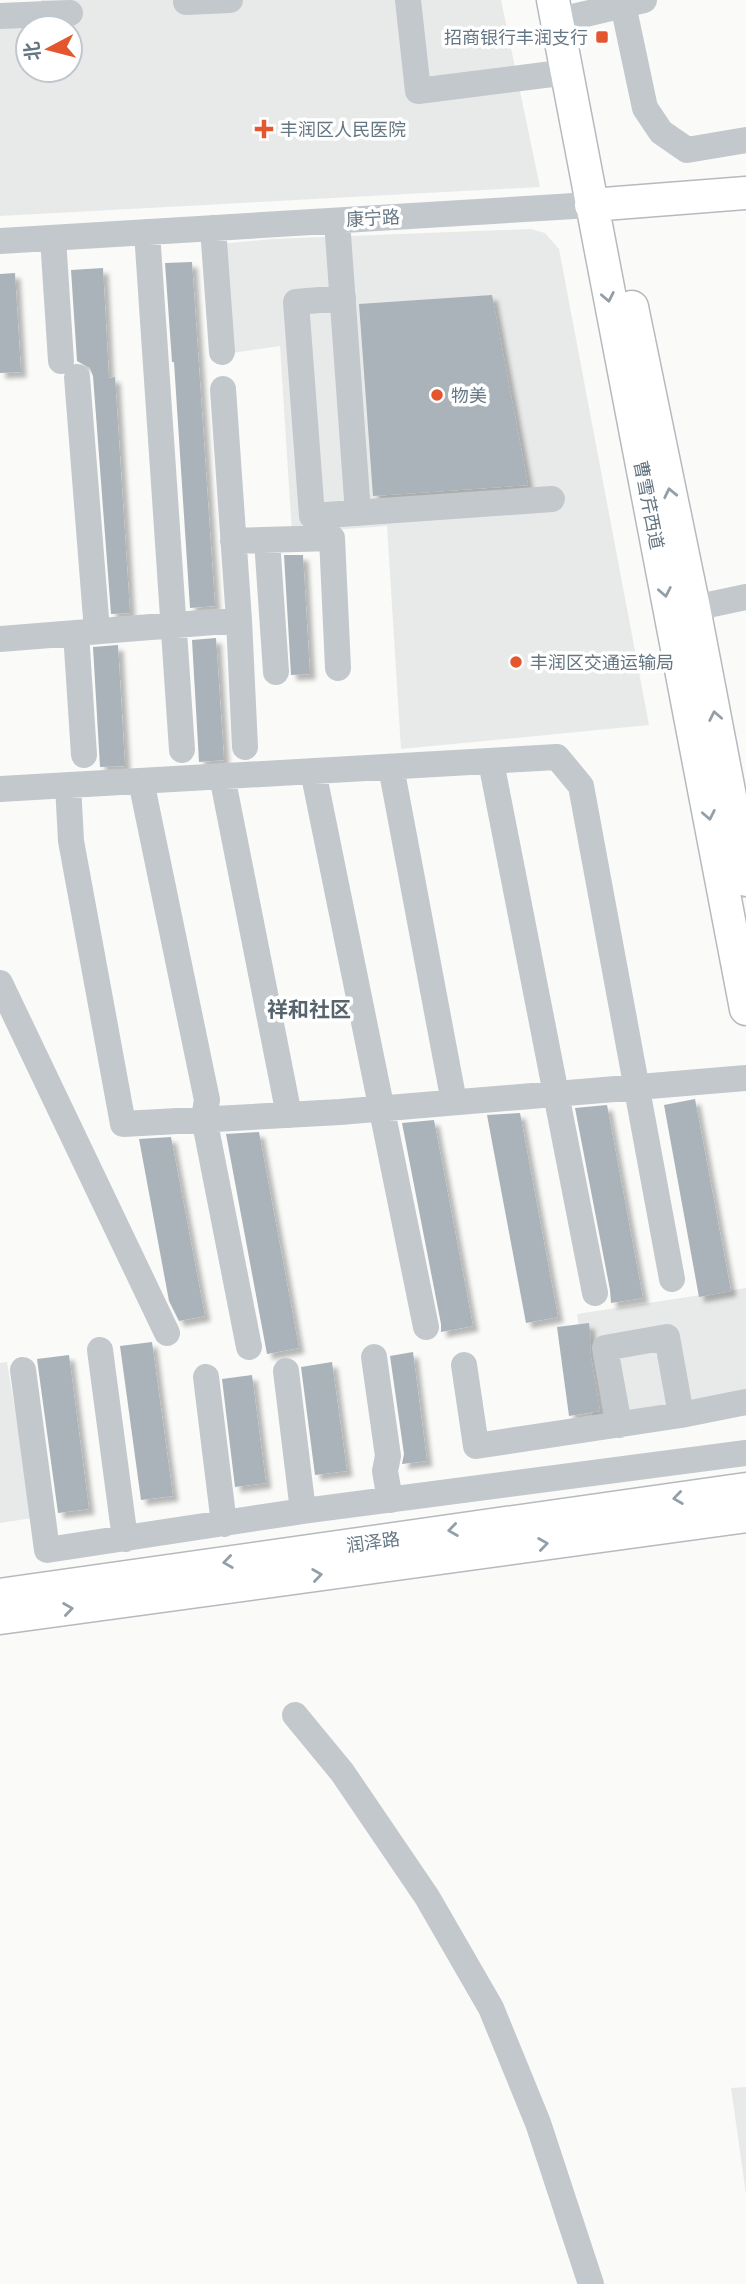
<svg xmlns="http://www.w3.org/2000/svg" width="746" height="2284" font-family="Inter,'Noto Sans SC',sans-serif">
<defs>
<filter id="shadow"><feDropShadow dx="5.5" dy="5.5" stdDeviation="2" flood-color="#0004"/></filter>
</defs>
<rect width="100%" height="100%" fill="#fafaf8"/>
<path fill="#e8e9e9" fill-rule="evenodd" d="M 41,0 L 501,0 L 540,187 L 0,216 L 0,27 L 42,24 ZM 28,28 L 70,28 L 70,70 L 28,70 Z
M 531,229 L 545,233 L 559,249 L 649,725 L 401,749 L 387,526 L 292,533 L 280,346 L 226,354 L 218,244 L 272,239 Z
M 746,1288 L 746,1410 L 595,1434 L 577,1314 Z
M 7,1362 L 33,1518 L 0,1523 L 0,1363 Z
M 746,2087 L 746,2194 L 731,2088 Z"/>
<path fill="#aab3b9" filter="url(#shadow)" d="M 192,262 L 215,606 L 190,608 L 174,362 L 172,362 L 165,263 Z
M 103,268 L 109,378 L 115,377 L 130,613 L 111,614 L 93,376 L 90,368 L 77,361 L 71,270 Z
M 15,273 L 21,372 L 0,373 L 0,274 Z
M 492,295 L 528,485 L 373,496 L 359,304 Z
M 284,555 L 303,555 L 310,674 L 291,675 Z
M 216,638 L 224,760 L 199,762 L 192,640 Z
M 118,645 L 125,766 L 100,767 L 93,647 Z
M 695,1099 L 731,1291 L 699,1297 L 664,1105 Z
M 607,1105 L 643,1298 L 611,1303 L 610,1290 L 575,1108 Z
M 520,1113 L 558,1317 L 526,1323 L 487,1115 Z
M 434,1120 L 473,1326 L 441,1332 L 441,1324 L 402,1123 Z
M 259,1132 L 299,1348 L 267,1354 L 226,1134 Z
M 171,1137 L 205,1316 L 179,1321 L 169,1301 L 139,1139 Z
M 589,1323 L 591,1341 L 590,1351 L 600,1411 L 569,1416 L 557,1327 Z
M 152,1342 L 173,1496 L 141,1500 L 120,1346 Z
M 413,1352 L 427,1461 L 402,1464 L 404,1454 L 390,1356 Z
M 69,1355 L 89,1509 L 58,1513 L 37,1359 Z
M 332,1362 L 347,1471 L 315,1475 L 301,1367 Z
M 252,1375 L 266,1483 L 235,1487 L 222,1379 Z"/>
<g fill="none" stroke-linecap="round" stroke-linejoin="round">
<g stroke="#b5babe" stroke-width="35">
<path id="major" d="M 553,0 L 746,1009
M 591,205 L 746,193
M 632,307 L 694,608 L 746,880
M 0,1595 L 746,1489
M 0,1618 L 746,1516"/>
</g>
<path stroke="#c3c8cc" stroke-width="26" d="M 408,0 L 418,91 L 568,72
M 622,0 L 645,108 L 661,132 L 687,150 L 746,140
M 186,2 L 230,0
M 0,16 L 70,13
M 577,16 L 644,0
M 337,221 L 358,513
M 213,228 L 222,352
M 147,232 L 182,750
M 53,238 L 61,361
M 0,241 L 591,205
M 343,298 L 296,302 L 312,516 L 552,499
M 77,377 L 97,631
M 223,389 L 239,620 L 245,747
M 267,540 L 276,672
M 233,541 L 332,538 L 338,668
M 694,608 L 746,597
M 76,633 L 84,755
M 0,639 L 239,620
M 491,762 L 595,1293
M 391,767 L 454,1102
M 313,771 L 426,1327
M 222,776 L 289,1115
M 141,781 L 207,1100 L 204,1118 L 249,1347
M 68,785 L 71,841 L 123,1124 L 340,1112 L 746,1078
M 0,789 L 557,757 L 581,786 L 672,1279
M 0,983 L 167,1333
M 100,1350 L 125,1539
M 374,1357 L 388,1456 L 385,1471 L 390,1500
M 464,1365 L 476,1446 L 681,1415 L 746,1402
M 23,1370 L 47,1550 L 303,1511 L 746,1453
M 286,1371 L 303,1511
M 206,1377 L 224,1524
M 619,1425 L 605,1348 L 667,1337 L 681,1415
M 295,1715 L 342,1772 L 427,1897 L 491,2008 L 538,2123 L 591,2284"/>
<use href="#major" stroke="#fff" stroke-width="32"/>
</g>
<defs><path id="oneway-chevron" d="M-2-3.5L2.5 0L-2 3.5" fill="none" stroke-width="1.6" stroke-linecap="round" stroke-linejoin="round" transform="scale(1.75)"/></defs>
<g stroke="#939fa8">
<use href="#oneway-chevron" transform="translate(608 297) rotate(79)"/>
<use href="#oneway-chevron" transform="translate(670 493) rotate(-102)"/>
<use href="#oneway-chevron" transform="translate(665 592) rotate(79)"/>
<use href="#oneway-chevron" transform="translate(715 716) rotate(-101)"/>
<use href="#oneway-chevron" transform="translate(709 815) rotate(79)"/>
<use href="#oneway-chevron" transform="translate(678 1498) rotate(172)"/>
<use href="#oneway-chevron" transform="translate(453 1530) rotate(172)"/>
<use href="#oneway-chevron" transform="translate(543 1544) rotate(-8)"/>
<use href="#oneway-chevron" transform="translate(228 1562) rotate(172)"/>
<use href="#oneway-chevron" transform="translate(317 1575) rotate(-8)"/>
<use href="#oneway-chevron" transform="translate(68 1609) rotate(-8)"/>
</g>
<g fill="#e4572e" stroke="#fff" stroke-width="2.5">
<rect x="595" y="30" width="14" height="14" rx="3.5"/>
<path d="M260.5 118.5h7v7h7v7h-7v7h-7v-7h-7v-7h7z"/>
<circle cx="437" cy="395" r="7"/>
<circle cx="516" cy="662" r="7"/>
</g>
<g text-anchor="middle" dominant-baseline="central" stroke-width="7" stroke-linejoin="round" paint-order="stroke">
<g font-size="18" fill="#657683" stroke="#fff" text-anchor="start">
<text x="588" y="37" text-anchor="end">招商银行丰润支行</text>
<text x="280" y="129">丰润区人民医院</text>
<text x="451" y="395">物美</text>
<text x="530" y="662">丰润区交通运输局</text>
</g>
<g font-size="18" fill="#657683" stroke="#fff">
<text transform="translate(373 218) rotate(-3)">康宁路</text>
<text transform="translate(649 505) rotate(79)">曹雪芹西道</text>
<text transform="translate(373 1542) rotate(-8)">润泽路</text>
</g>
<g font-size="21" font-weight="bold" fill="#57646e" stroke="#fff">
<text x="309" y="1009">祥和社区</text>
</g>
</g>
<g transform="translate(49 49) rotate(263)"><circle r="33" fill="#ffffff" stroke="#c1c8cd" stroke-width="2"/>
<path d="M0-5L12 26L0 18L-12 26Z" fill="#e4572e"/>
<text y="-10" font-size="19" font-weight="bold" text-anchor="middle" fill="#657683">北</text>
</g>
</svg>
